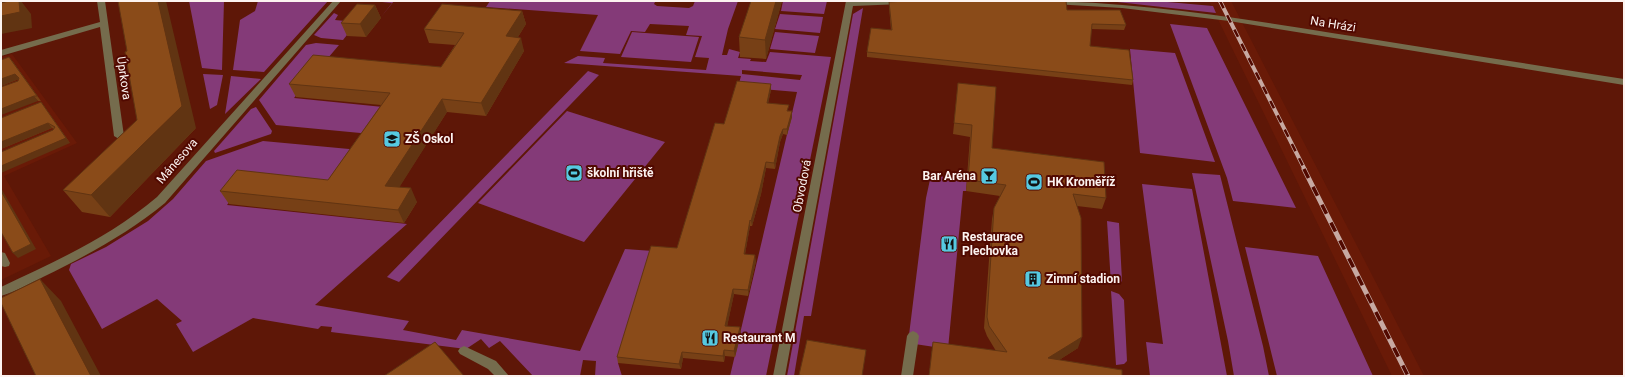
<svg xmlns="http://www.w3.org/2000/svg" width="1625" height="377" font-family="Roboto,sans-serif">
<rect width="100%" height="100%" fill="#5e1707"/>
<path fill="#691a07" d="M 1209,1 L 1231,1 L 1424,376 L 1392,376 Z
M 12,54 L 77,143 L 4,176 L 51,256 L 1,280 L 1,57 Z"/>
<path fill="#843a78" fill-rule="evenodd" d="M 189,1 L 224,1 L 222,70 L 202,68 Z
M 258,1 L 328,1 L 264,72 L 233,70 L 240,20 L 255,11 Z
M 372,1 L 394,1 L 381,17 L 362,16 L 343,40 L 321,38 L 314,35 L 334,13 L 338,15 L 335,20 L 355,22 L 361,15 L 381,17 L 392,3 Z
M 490,1 L 645,1 L 655,2 L 654,4 L 657,6 L 689,8 L 693,6 L 695,1 L 738,1 L 728,29 L 722,55 L 727,55 L 729,49 L 740,52 L 738,58 L 751,59 L 750,61 L 766,62 L 770,52 L 831,57 L 766,376 L 730,376 L 797,92 L 738,87 L 741,76 L 564,63 L 578,56 L 605,58 L 603,63 L 706,70 L 709,58 L 695,57 L 702,36 L 686,35 L 689,26 L 650,24 L 645,32 L 631,31 L 620,54 L 580,51 L 598,15 L 486,7 ZM 742,70 L 801,75 L 802,75 L 800,80 L 742,74 Z
M 783,1 L 827,1 L 824,14 L 781,11 Z
M 1108,1 L 1156,1 L 1213,6 L 1216,13 Z
M 863,8 L 811,316 L 804,316 L 794,376 L 787,376 L 853,14 Z
M 780,14 L 823,17 L 820,33 L 775,29 Z
M 1170,24 L 1207,28 L 1296,208 L 1233,201 L 1227,178 Z
M 632,32 L 699,37 L 691,62 L 621,57 Z
M 775,32 L 819,36 L 815,53 L 770,49 Z
M 316,43 L 339,45 L 294,98 L 393,108 L 371,134 L 276,125 L 259,100 L 306,45 Z
M 1130,49 L 1175,53 L 1215,162 L 1140,153 Z
M 588,71 L 599,75 L 399,282 L 387,277 Z
M 203,74 L 223,75 L 217,105 L 210,109 Z
M 231,76 L 261,79 L 225,114 Z
M 256,107 L 272,131 L 271,134 L 215,153 L 214,151 L 251,109 Z
M 567,111 L 665,142 L 584,242 L 478,203 Z
M 263,141 L 360,150 L 335,192 L 245,182 L 227,205 L 407,224 L 315,305 L 409,321 L 403,330 L 456,340 L 462,330 L 580,351 L 625,249 L 653,251 L 618,363 L 622,376 L 595,376 L 596,361 L 583,360 L 580,376 L 533,376 L 500,341 L 489,348 L 481,339 L 466,349 L 331,332 L 332,327 L 321,326 L 318,329 L 253,318 L 193,352 L 176,324 L 182,321 L 157,299 L 102,329 L 69,270 L 71,264 L 106,247 L 148,221 L 173,199 L 206,161 Z
M 1192,173 L 1220,175 L 1263,346 L 1269,376 L 1234,376 L 1228,341 Z
M 931,175 L 967,180 L 966,191 L 963,191 L 948,349 L 908,343 L 926,198 Z
M 1142,184 L 1192,189 L 1227,376 L 1150,376 L 1146,342 L 1163,344 Z
M 1107,221 L 1119,223 L 1122,281 L 1119,284 L 1111,284 Z
M 1245,247 L 1318,256 L 1373,376 L 1277,376 Z
M 1111,291 L 1119,294 L 1124,300 L 1127,361 L 1124,364 L 1116,365 Z"/>
<g fill="none" stroke-linecap="round" stroke-linejoin="round">
<path fill="#756c4d" fill-rule="evenodd" d="M 97,1 L 105,1 L 124,136 L 119,139 L 114,136 L 100,27 L 1,56 L 1,50 L 100,22 Z
M 333,1 L 341,1 L 165,203 C 127,234 86,256 43,277 C 29,284 15,292 1,296 L 1,287 C 56,261 110,237 157,197 Z
M 846,1 L 906,2 L 902,4 L 853,6 L 785,376 L 773,376 Z
M 1032,1 C 1133,1 1232,17 1332,33 C 1429,48 1527,64 1624,79 L 1624,85 L 1229,21 L 1122,8 L 1036,3 Z
M 1,252 L 5,253 L 10,263 L 9,266 L 5,267 L 1,266 Z
M 913,331 L 917,333 L 919,336 L 913,376 L 901,376 L 907,336 L 909,333 Z
M 464,346 L 496,361 L 509,376 L 495,376 L 488,369 L 460,354 L 458,351 L 460,348 Z"/>
<g stroke="#c7a9a2" stroke-width="4">
<path id="rail-far1" d="M 1220,1 L 1305,170"/>
</g>
<g stroke="#c7a9a2" stroke-width="5">
<path id="rail" d="M 1304,169 L 1408,376"/>
</g>
<use href="#rail-far1" stroke="#510900" stroke-width="2.5" stroke-dasharray="8" stroke-linecap="butt"/>
<use href="#rail" stroke="#510900" stroke-width="3.5" stroke-dasharray="10" stroke-linecap="butt"/>
</g>
<path fill="#774016" d="M 782,1 L 766,59 L 740,57 L 739,37 Z
M 889,2 L 1067,10 L 1126,25 L 1124,30 L 1091,29 L 1090,46 L 1133,80 L 1132,85 L 867,57 L 867,52 L 891,30 L 889,6 Z
M 375,5 L 381,18 L 366,37 L 347,36 L 341,23 Z
M 522,11 L 526,24 L 518,37 L 524,51 L 486,116 L 447,112 L 399,187 L 417,202 L 404,223 L 229,204 L 220,191 L 328,180 L 381,105 L 296,97 L 289,84 L 441,67 L 455,45 L 429,43 L 424,29 Z
M 9,57 L 13,62 L 41,101 L 38,101 L 18,81 L 19,79 L 1,86 L 1,60 Z
M 958,83 L 992,148 L 1106,198 L 1102,209 L 1077,206 L 1078,348 L 1059,360 L 1122,376 L 929,376 L 933,342 L 996,351 L 987,336 L 984,328 L 992,219 L 994,208 L 1000,196 L 966,191 L 970,137 L 953,134 Z
M 771,84 L 771,90 L 768,103 L 789,111 L 792,111 L 792,117 L 787,135 L 783,134 L 780,142 L 775,169 L 766,168 L 761,194 L 752,226 L 750,226 L 745,254 L 756,261 L 748,296 L 734,294 L 727,326 L 741,333 L 735,357 L 725,356 L 724,362 L 683,358 L 681,369 L 618,363 L 617,357 L 677,248 Z
M 41,102 L 70,143 L 53,130 L 54,129 L 52,128 L 1,149 Z
M 196,128 L 110,217 L 82,212 L 63,190 Z"/>
<path fill="#613412" d="M 19,1 L 21,1 L 31,14 L 32,28 L 1,34 L 1,16 Z
M 158,1 L 166,1 L 196,128 L 110,217 L 91,195 L 182,106 Z
M 776,1 L 782,1 L 766,59 L 765,40 Z
M 375,5 L 381,18 L 366,37 L 360,24 Z
M 522,11 L 526,24 L 510,50 L 506,36 Z
M 521,38 L 524,51 L 486,116 L 481,103 Z
M 9,57 L 13,62 L 41,101 L 37,96 Z
M 15,74 L 19,79 L 1,86 L 1,79 Z
M 771,84 L 771,90 L 767,109 L 767,103 Z
M 34,96 L 38,101 L 1,115 L 1,109 Z
M 442,99 L 447,112 L 392,199 L 385,186 Z
M 41,102 L 70,143 L 1,173 L 1,166 L 66,138 Z
M 792,111 L 792,117 L 787,135 L 787,129 Z
M 48,123 L 52,128 L 1,149 L 1,142 Z
M 783,129 L 783,134 L 780,142 L 775,169 L 774,163 L 780,136 Z
M 766,162 L 766,168 L 761,194 L 752,226 L 751,221 Z
M 1,188 L 36,249 L 18,258 L 13,253 L 1,191 Z
M 411,188 L 417,202 L 404,223 L 398,210 Z
M 750,220 L 750,226 L 744,260 L 744,254 Z
M 755,255 L 756,261 L 748,296 L 748,290 Z
M 40,279 L 61,301 L 101,376 L 91,376 Z
M 733,289 L 734,294 L 726,332 L 725,326 Z
M 740,327 L 741,333 L 735,357 L 734,351 Z
M 1082,337 L 1078,348 L 1045,369 L 1048,358 Z
M 724,350 L 725,356 L 724,362 L 723,356 Z
M 682,352 L 683,358 L 681,369 L 679,364 Z"/>
<path fill="#8a4b19" stroke="#613412" d="M 9,1 L 19,1 L 20,12 L 1,16 L 1,3 Z
M 118,1 L 158,1 L 182,106 L 91,195 L 63,190 L 137,120 L 125,52 L 127,51 Z
M 751,1 L 776,1 L 765,40 L 739,37 Z
M 906,1 L 1066,1 L 1067,10 L 1120,10 L 1126,25 L 1092,24 L 1090,46 L 1129,50 L 1133,80 L 867,52 L 871,28 L 892,30 L 889,2 Z
M 357,4 L 375,5 L 360,24 L 341,23 Z
M 442,4 L 522,11 L 506,36 L 521,38 L 481,103 L 442,99 L 385,186 L 411,188 L 398,210 L 220,191 L 237,170 L 328,180 L 390,93 L 289,84 L 313,55 L 441,67 L 464,33 L 424,29 Z
M 9,57 L 37,96 L 34,96 L 1,109 L 1,87 L 18,81 L 19,78 L 15,74 L 1,79 L 1,60 Z
M 737,81 L 771,84 L 767,103 L 789,105 L 787,111 L 792,111 L 787,129 L 783,129 L 780,136 L 774,163 L 766,162 L 760,188 L 751,221 L 750,220 L 744,254 L 755,255 L 748,290 L 733,289 L 725,326 L 740,327 L 734,351 L 724,350 L 723,356 L 682,352 L 679,364 L 617,357 L 651,246 L 677,248 L 715,123 L 724,124 Z
M 958,83 L 996,87 L 992,148 L 1104,162 L 1106,198 L 1073,194 L 1081,218 L 1082,337 L 1048,358 L 1122,370 L 1122,376 L 929,376 L 933,342 L 1007,352 L 989,326 L 987,317 L 994,208 L 1006,185 L 968,180 L 972,125 L 954,123 Z
M 41,102 L 66,138 L 1,166 L 1,152 L 53,130 L 55,127 L 48,123 L 1,142 L 1,118 Z
M 1,191 L 31,244 L 13,253 L 1,232 Z
M 40,279 L 91,376 L 36,376 L 1,303 L 1,298 Z
M 807,340 L 866,350 L 862,376 L 805,376 L 799,375 Z
M 435,342 L 464,376 L 384,376 Z"/>
<defs>
<g id="school-square" transform="scale(0.9)"><rect x="-9" y="-9" width="18" height="18" rx="4" fill="#56c9e1" stroke="#510900"/><path d="M0-5L7-2L0 1L-7-2ZM-4 1L0 2.5L4 1V4Q0 6-4 4Z" fill="#111"/></g>
<g id="stadium-square" transform="scale(0.9)"><rect x="-9" y="-9" width="18" height="18" rx="4" fill="#56c9e1" stroke="#510900"/><path d="M0-5a6.5 5 0 1 0 0 10a6.5 5 0 1 0 0-10ZM-3.5-1.8h7v3.6h-7Z" fill="#111"/></g>
<g id="bar-square" transform="scale(0.9)"><rect x="-9" y="-9" width="18" height="18" rx="4" fill="#56c9e1" stroke="#510900"/><path d="M-6-5H6L.8 .8V4.5H3.5V6h-7V4.5H-.8V.8Z" fill="#111"/></g>
<g id="restaurant-square" transform="scale(0.9)"><rect x="-9" y="-9" width="18" height="18" rx="4" fill="#56c9e1" stroke="#510900"/><path d="M-5-6h1v4h1v-4h1v4h1v-4h1v5L-1.5 .5V6h-2V.5L-5-1ZM5-6V6H3V1.5H1.5Q1.5-4 5-6Z" fill="#111"/></g>
<g id="building-square" transform="scale(0.9)"><rect x="-9" y="-9" width="18" height="18" rx="4" fill="#56c9e1" stroke="#510900"/><path d="M-4-6H4V6H1V3H-1V6H-4ZM-2.5-4.3h1.7v1.8h-1.7ZM.8-4.3h1.7v1.8H.8ZM-2.5-1h1.7V.8h-1.7ZM.8-1h1.7V.8H.8Z" fill="#111"/></g>
</defs>
<g fill-rule="evenodd">
<use href="#school-square" x="392" y="139"/>
<use href="#stadium-square" x="574" y="173"/>
<use href="#bar-square" x="989" y="176"/>
<use href="#stadium-square" x="1034" y="182"/>
<use href="#restaurant-square" x="949" y="244"/>
<use href="#building-square" x="1033" y="279"/>
<use href="#restaurant-square" x="710" y="338"/>
</g>
<g text-anchor="middle" dominant-baseline="central" stroke-width="4" stroke-linejoin="round" paint-order="stroke">
<g font-size="12" fill="#fcf3f0" stroke="#510900">
<text transform="translate(1333 24) rotate(9)">Na Hrázi</text>
<text transform="translate(124 78) rotate(82)">Úprkova</text>
<text transform="translate(177 161) rotate(-49)">Mánesova</text>
<text transform="translate(802 186) rotate(-79)">Obvodová</text>
</g>
<g font-size="12" font-weight="bold" fill="#fcf3f0" stroke="#510900" text-anchor="start">
<text x="405" y="139">ZŠ Oskol</text>
<text x="587" y="173">školní hřiště</text>
<text x="976" y="176" text-anchor="end">Bar Aréna</text>
<text x="1047" y="182">HK Kroměříž</text>
<text x="962" y="237">Restaurace<tspan x="962" dy="14">Plechovka</tspan></text>
<text x="1046" y="279">Zimní stadion</text>
<text x="723" y="338">Restaurant M</text>
</g>
</g>
<rect width="1625" height="377" fill="none" stroke="#fcf3f0" stroke-width="4"/>
</svg>
